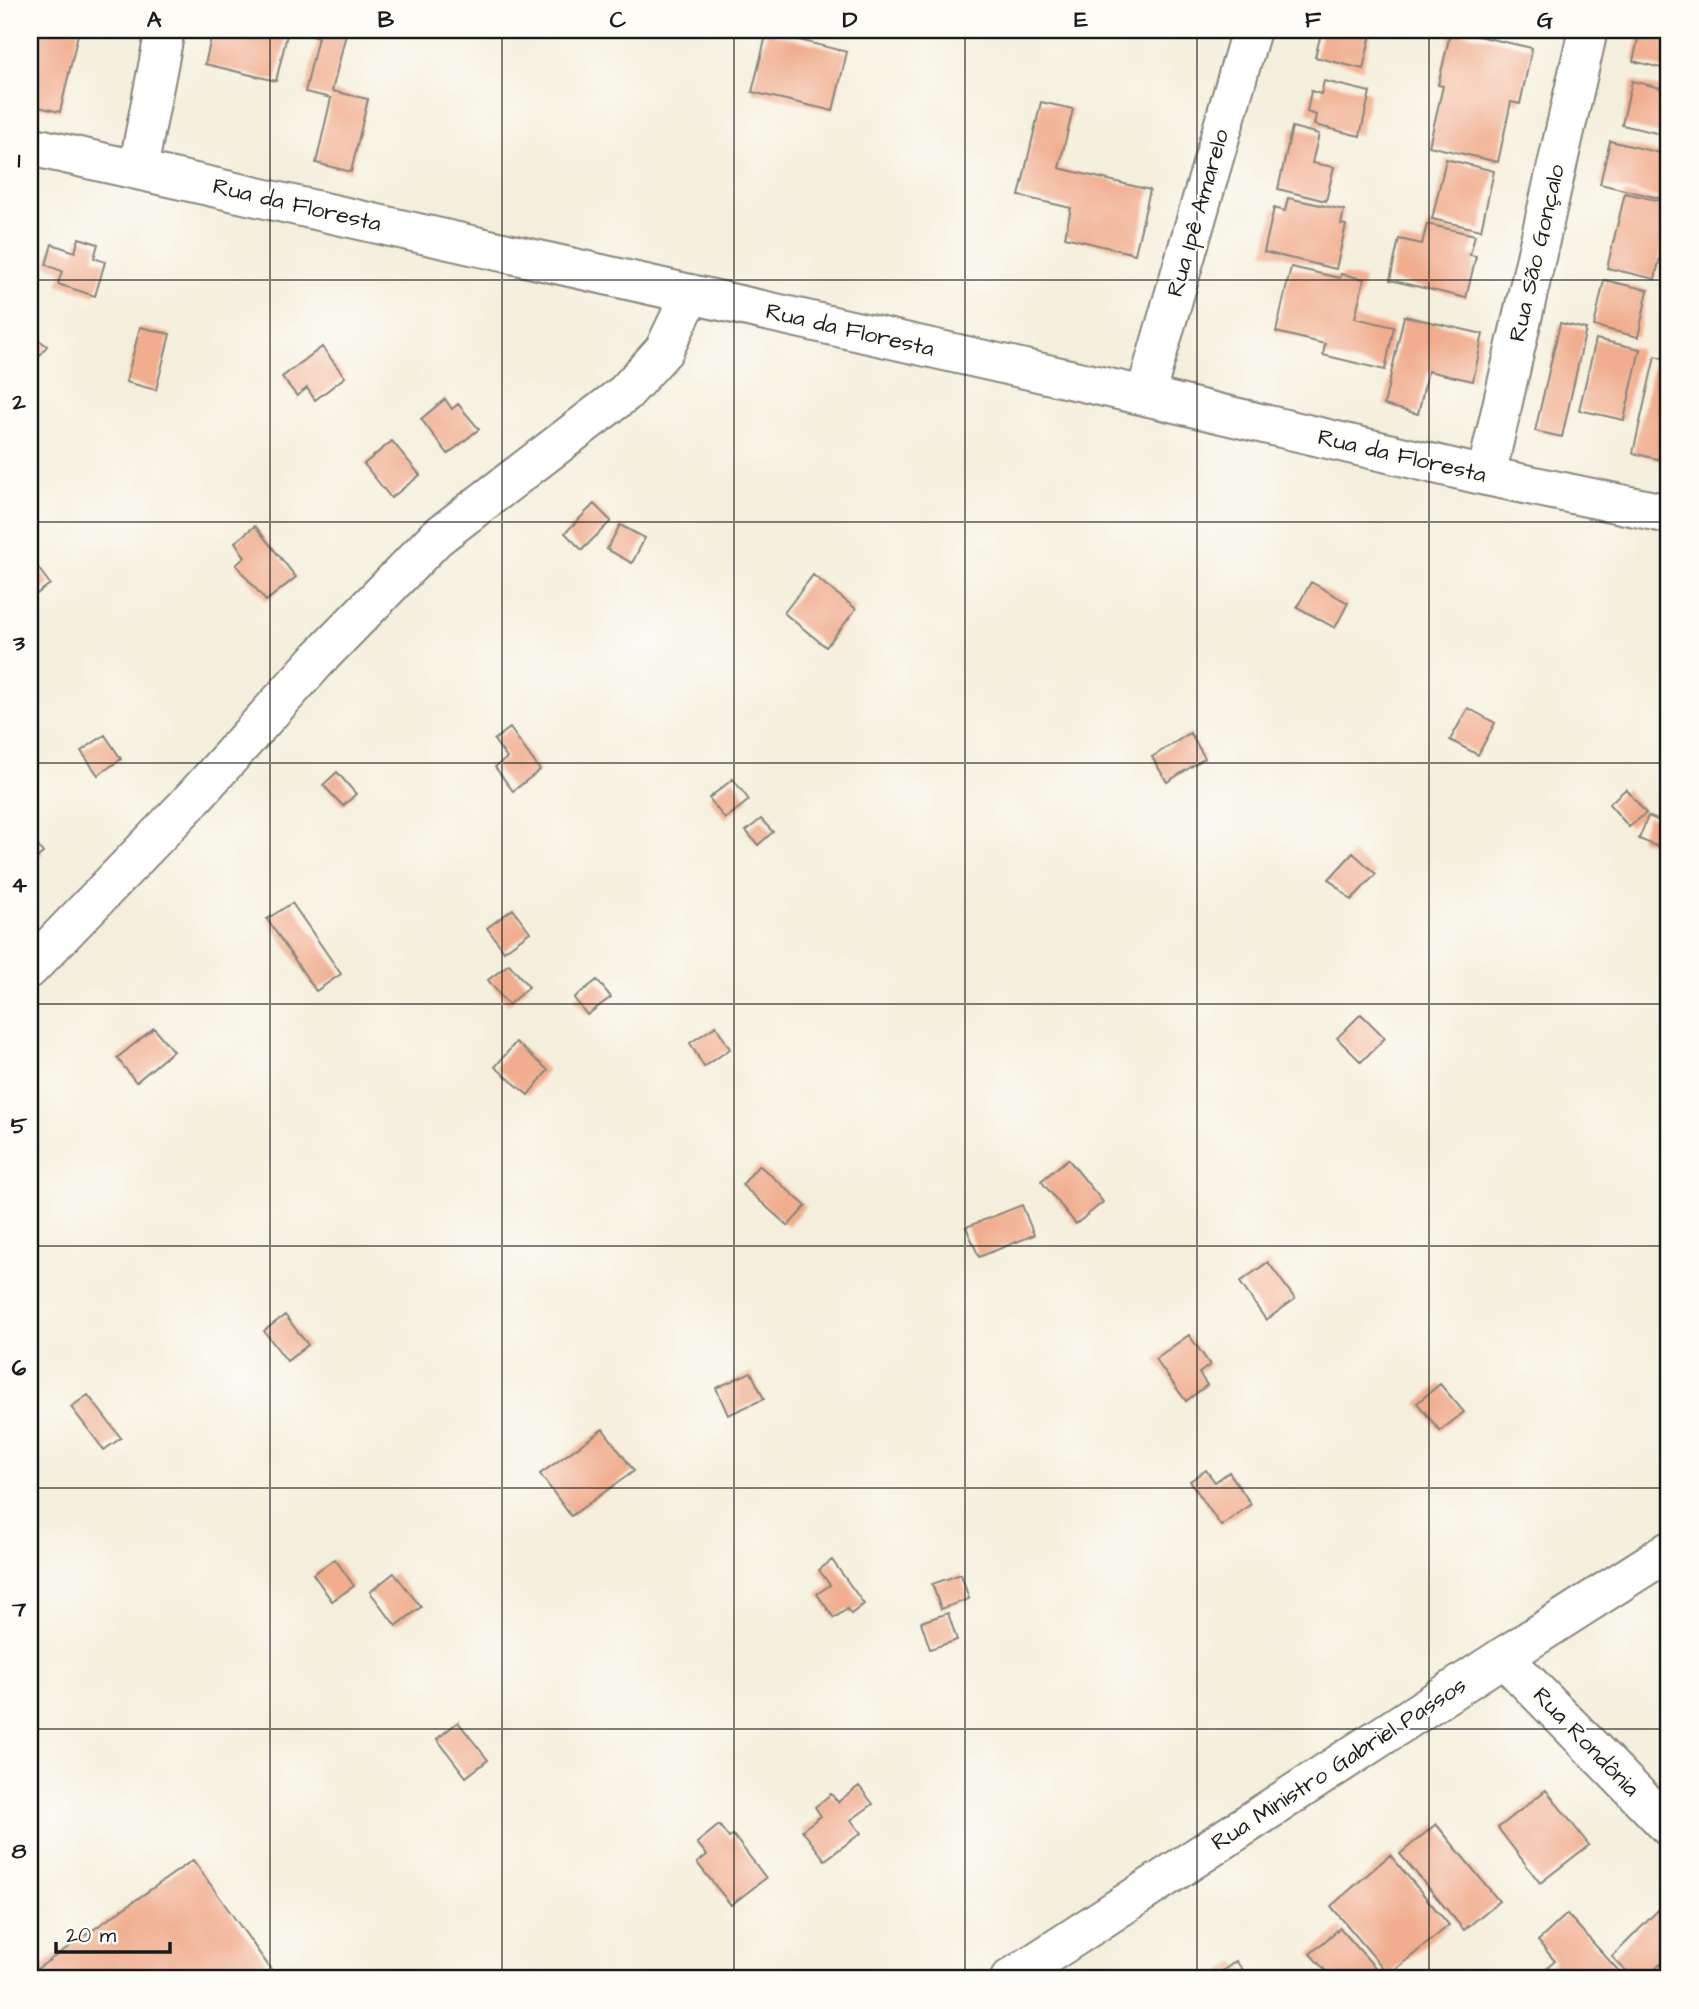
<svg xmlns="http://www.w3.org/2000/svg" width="1699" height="2009" font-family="'Architects Daughter',sans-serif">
<rect width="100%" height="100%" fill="#fdfcf7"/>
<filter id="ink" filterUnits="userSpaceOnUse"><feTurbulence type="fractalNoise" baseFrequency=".0143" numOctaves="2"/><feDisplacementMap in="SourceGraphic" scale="14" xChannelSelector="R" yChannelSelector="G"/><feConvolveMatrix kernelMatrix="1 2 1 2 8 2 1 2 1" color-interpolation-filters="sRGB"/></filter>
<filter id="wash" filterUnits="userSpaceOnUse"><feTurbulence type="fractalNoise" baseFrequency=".00686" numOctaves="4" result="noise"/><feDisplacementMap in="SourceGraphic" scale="28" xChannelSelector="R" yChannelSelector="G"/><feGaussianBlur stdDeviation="1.57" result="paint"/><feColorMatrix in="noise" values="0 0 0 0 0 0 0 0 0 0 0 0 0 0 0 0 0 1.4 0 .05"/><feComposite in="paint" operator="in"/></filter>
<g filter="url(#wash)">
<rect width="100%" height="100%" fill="#f4efdc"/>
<g id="blocks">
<path fill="#f1ad8e" d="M 33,30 L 79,30 L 60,112 L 30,105 L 30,44 Z
M 213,30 L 266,30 L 287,35 L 276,81 L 205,64 Z
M 300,30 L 347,30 L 332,91 L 368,99 L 351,172 L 316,163 L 331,98 L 305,92 L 318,37 L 299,33 Z
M 1322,30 L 1372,30 L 1363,69 L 1315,57 Z
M 1451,30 L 1532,48 L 1520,104 L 1511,102 L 1498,162 L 1429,146 L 1443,86 L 1438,85 Z
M 1640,30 L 1669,30 L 1669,70 L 1633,61 Z
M 767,32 L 847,52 L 833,111 L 752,92 Z
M 1324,81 L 1370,92 L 1360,136 L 1314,125 L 1316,115 L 1307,112 L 1311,91 L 1321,94 Z
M 1632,81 L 1669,90 L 1669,136 L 1622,125 Z
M 1041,102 L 1073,109 L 1059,168 L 1150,190 L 1135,254 L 1065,237 L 1071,208 L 1019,196 Z
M 1292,127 L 1319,134 L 1312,163 L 1334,167 L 1326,201 L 1278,189 Z
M 1610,141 L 1669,155 L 1669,169 L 1663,199 L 1600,184 Z
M 1446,159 L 1494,171 L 1481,230 L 1432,219 Z
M 1625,193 L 1669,203 L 1669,217 L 1655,279 L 1607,268 Z
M 1288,198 L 1344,210 L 1341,224 L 1346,225 L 1336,269 L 1264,252 L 1274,208 L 1285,211 Z
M 1427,224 L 1475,235 L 1470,255 L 1476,256 L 1466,298 L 1390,280 L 1399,239 L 1422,244 Z
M 79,238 L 98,244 L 94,258 L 105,262 L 95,296 L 58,284 L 62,271 L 46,265 L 52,244 L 75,252 Z
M 1291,267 L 1340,278 L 1341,274 L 1364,279 L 1355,318 L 1394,327 L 1385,370 L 1323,355 L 1325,344 L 1276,332 Z
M 1604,280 L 1648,290 L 1638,337 L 1594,326 Z
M 1404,316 L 1483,334 L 1473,381 L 1428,371 L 1418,414 L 1384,405 Z
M 1560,323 L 1586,329 L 1562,437 L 1535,431 Z
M 140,327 L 170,334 L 156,390 L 126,382 Z
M 30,333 L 47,346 L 30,369 Z
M 1596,339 L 1640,349 L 1624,420 L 1579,410 Z
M 322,347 L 345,377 L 315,400 L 307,388 L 297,396 L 282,377 Z
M 1655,356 L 1669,360 L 1669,462 L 1633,453 Z
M 445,399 L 452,409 L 458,404 L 479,429 L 448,454 L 421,419 Z
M 392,441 L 420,475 L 391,498 L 364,464 Z
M 594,504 L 611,521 L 582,550 L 565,533 Z
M 620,525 L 645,538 L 632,563 L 607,549 Z
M 255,526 L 296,577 L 266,601 L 236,565 L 245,557 L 235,542 Z
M 30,557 L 50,584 L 30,599 Z
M 813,575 L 856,609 L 826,647 L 784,613 Z
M 1311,582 L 1348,603 L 1335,628 L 1297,607 Z
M 1468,708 L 1495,723 L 1478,755 L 1450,740 Z
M 510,728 L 540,770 L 513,791 L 495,767 L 507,758 L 494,740 Z
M 1190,733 L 1205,758 L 1167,782 L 1152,757 Z
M 105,735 L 121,759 L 98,775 L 81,751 Z
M 337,772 L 356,794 L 343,806 L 323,785 Z
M 733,779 L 749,800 L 725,819 L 709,798 Z
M 1626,789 L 1646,813 L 1629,827 L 1609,804 Z
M 1648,816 L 1669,825 L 1669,837 L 1664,849 L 1639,839 Z
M 761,819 L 773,832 L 758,845 L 746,831 Z
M 30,835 L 43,853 L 30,863 Z
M 1353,853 L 1376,874 L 1351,900 L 1329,879 Z
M 292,903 L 341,974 L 316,991 L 267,919 Z
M 513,909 L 530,932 L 504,951 L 487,928 Z
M 509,964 L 529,987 L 508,1005 L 488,980 Z
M 597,980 L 611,997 L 587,1015 L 574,998 Z
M 1361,1014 L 1385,1038 L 1361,1062 L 1337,1038 Z
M 716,1026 L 730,1049 L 704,1067 L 690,1043 Z
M 154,1028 L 173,1051 L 136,1082 L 117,1058 Z
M 516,1042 L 548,1070 L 528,1095 L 495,1067 Z
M 1068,1159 L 1103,1202 L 1076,1224 L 1041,1181 Z
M 759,1165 L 806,1206 L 788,1226 L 742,1185 Z
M 1022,1205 L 1034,1235 L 979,1257 L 966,1227 Z
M 1268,1262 L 1295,1299 L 1266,1320 L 1240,1282 Z
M 285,1315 L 308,1345 L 287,1361 L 264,1331 Z
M 1189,1335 L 1210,1365 L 1199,1373 L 1207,1385 L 1186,1401 L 1155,1359 Z
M 751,1372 L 764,1399 L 728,1415 L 716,1388 Z
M 1440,1384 L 1464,1412 L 1440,1431 L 1417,1403 Z
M 88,1395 L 121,1438 L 104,1450 L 71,1407 Z
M 603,1429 L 634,1471 L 571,1516 L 540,1474 Z
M 1206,1470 L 1215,1482 L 1229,1472 L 1251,1504 L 1221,1526 L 1190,1481 Z
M 335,1559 L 354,1586 L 332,1601 L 313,1574 Z
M 832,1560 L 864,1604 L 851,1614 L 847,1609 L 834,1618 L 817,1594 L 830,1585 L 819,1570 Z
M 394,1573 L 421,1607 L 396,1626 L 370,1592 Z
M 961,1574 L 969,1599 L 941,1609 L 932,1584 Z
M 948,1613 L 957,1640 L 930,1649 L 921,1622 Z
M 458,1722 L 488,1760 L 466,1777 L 437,1739 Z
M 859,1786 L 873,1804 L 851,1820 L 861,1833 L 825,1860 L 802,1830 L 821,1816 L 815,1807 L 831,1794 L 838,1802 Z
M 1546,1790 L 1589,1845 L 1540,1883 L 1498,1828 Z
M 1436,1824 L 1499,1901 L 1464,1930 L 1400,1854 Z
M 719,1825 L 729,1838 L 733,1835 L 766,1878 L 731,1905 L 697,1863 L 707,1855 L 697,1843 Z
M 1390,1855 L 1449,1925 L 1389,1975 L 1331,1906 Z
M 193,1860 L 278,1979 L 288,1972 L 293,1979 L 44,1979 L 37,1969 Z
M 1669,1899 L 1669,1955 L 1646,1979 L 1634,1979 L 1612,1957 Z
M 1567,1914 L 1626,1979 L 1535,1979 L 1555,1961 L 1538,1941 Z
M 1340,1928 L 1381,1974 L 1375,1979 L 1333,1979 L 1310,1954 Z
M 1236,1961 L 1250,1979 L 1212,1979 Z"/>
</g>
</g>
<g filter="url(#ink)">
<use href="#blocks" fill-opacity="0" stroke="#88867c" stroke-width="2"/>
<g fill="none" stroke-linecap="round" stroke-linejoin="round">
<g stroke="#88867c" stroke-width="42">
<path id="minor" d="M 30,146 L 1145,396 L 1486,476 L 1669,514
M 138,169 L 165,30
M 1145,396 L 1251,30
M 1486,476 L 1588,30
M 30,968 L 186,806 L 320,657 L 436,538 L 625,393 L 664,350 L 691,294
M 1503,1657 L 1669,1827"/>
</g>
<g stroke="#88867c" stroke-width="42">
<path id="major" d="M 1010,1979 L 1503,1657 L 1669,1551"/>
</g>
<use href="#minor" stroke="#fff" stroke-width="38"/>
<use href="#major" stroke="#fff" stroke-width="38"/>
</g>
</g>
<path fill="none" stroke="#1c1c1c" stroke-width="2" stroke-opacity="0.55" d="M 270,30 L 270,1979M 502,30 L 502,1979M 734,30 L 734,1979M 965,30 L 965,1979M 1197,30 L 1197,1979M 1429,30 L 1429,1979M 30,280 L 1669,280M 30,522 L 1669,522M 30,763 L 1669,763M 30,1004 L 1669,1004M 30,1246 L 1669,1246M 30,1488 L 1669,1488M 30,1729 L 1669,1729"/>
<g text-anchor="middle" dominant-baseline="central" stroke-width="5" stroke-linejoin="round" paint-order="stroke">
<g font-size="23" fill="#1c1c1c" stroke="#fdfcf7">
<text transform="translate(297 205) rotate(13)">Rua da Floresta</text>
<text transform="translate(1198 213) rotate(-74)">Rua Ipê Amarelo</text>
<text transform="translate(1537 253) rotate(-77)">Rua São Gonçalo</text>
<text transform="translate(850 330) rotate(13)">Rua da Floresta</text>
<text transform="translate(1402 456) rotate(13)">Rua da Floresta</text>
<text transform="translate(1586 1742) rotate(46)">Rua Rondônia</text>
<text transform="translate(1339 1764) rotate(-33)">Rua Ministro Gabriel Passos</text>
</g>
</g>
<rect width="1699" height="2009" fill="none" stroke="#fdfcf7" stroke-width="77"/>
<path d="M56 1942v10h114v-10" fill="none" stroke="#1c1c1c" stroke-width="3.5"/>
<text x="66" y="1942" font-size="21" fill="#1c1c1c" stroke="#fdfcf7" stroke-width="5" paint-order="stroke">20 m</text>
<rect x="38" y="38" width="1622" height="1932" fill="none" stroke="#1c1c1c" stroke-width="2.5"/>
<g font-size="23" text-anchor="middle" font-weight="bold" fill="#1c1c1c">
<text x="154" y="27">A</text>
<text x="386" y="27">B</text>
<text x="618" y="27">C</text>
<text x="850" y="27">D</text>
<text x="1081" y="27">E</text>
<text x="1313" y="27">F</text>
<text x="1545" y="27">G</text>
<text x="19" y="167">1</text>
<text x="19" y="409">2</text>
<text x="19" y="650">3</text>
<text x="19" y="892">4</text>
<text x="19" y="1133">5</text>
<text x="19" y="1375">6</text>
<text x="19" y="1616">7</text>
<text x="19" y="1858">8</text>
</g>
</svg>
